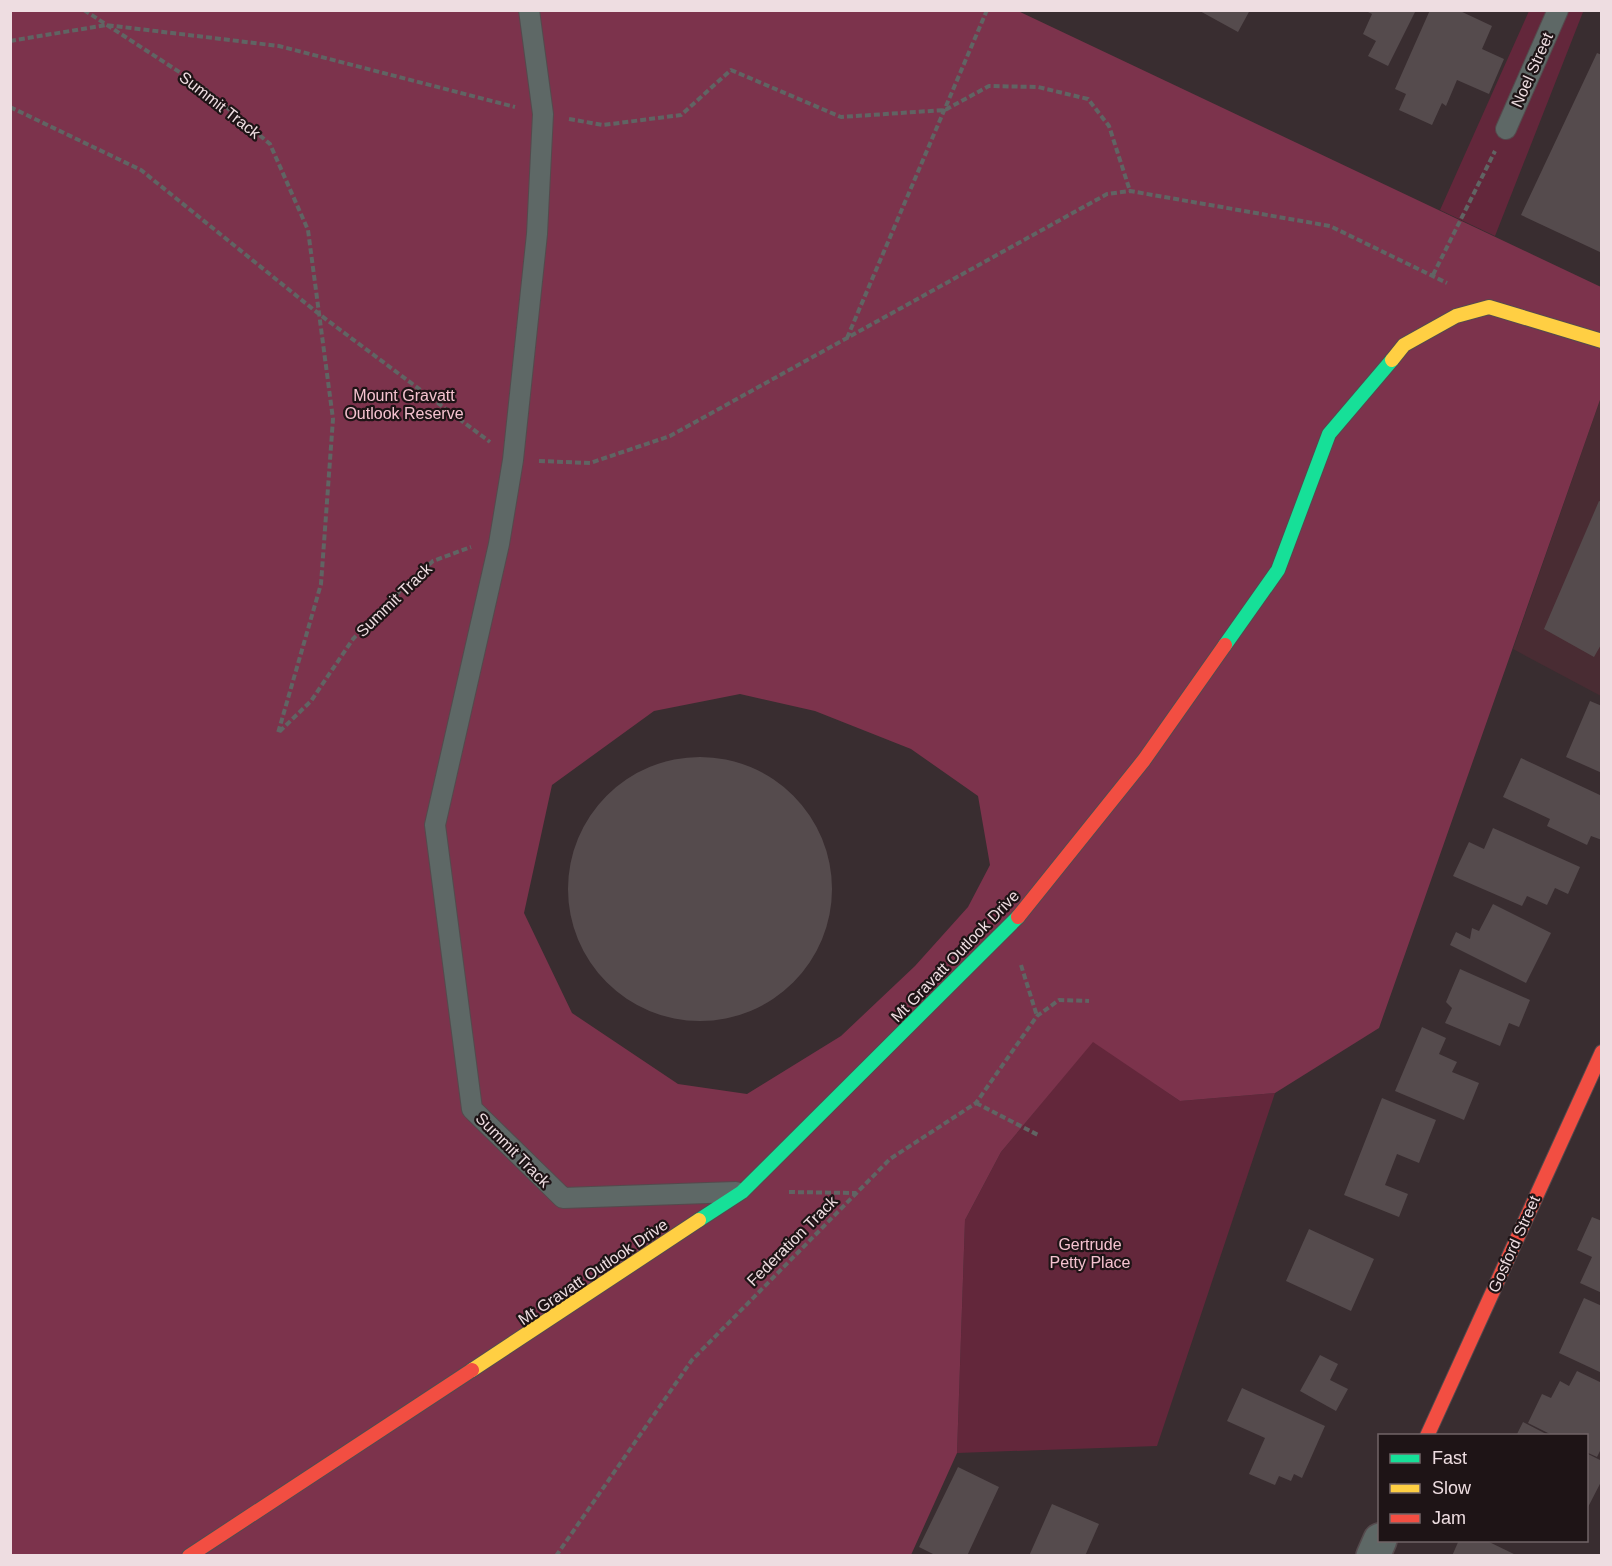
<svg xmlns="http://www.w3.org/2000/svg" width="1612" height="1566" font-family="Helvetica,sans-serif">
<rect width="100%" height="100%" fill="#392d30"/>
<path fill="#492c33" d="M 1601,397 L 1601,696 L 1513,649 Z"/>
<path fill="#63273b" d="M 1580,10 L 1583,12 L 1495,236 L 1440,210 L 1529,11 Z
M 1093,1041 L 1180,1101 L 1275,1093 L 1157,1446 L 957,1453 L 965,1220 L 1001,1152 Z"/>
<path fill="#7c334c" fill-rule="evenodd" d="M 11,11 L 1018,11 L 1601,287 L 1601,397 L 1379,1028 L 1275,1093 L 1180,1101 L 1093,1042 L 1001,1152 L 965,1220 L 957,1453 L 911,1555 L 11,1556 ZM 740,694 L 815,711 L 911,749 L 978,796 L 990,865 L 968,907 L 915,966 L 841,1036 L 747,1094 L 678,1084 L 572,1013 L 524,913 L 552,785 L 654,711 Z"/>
<path fill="#554b4d" d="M 1198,10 L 1250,10 L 1238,32 Z
M 1364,10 L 1416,10 L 1388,66 L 1368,56 L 1376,41 L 1363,34 L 1372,14 Z
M 1430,10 L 1458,10 L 1492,26 L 1482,49 L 1504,59 L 1489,94 L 1457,80 L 1446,106 L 1442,103 L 1432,125 L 1399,110 L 1406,94 L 1395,89 Z
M 1597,53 L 1602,55 L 1602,253 L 1521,215 Z
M 1599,501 L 1602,502 L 1602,643 L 1594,657 L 1544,629 Z
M 1590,701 L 1602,706 L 1602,773 L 1566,757 Z
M568 889a132 132 0 1 1 264 0a132 132 0 1 1-264 0Z
M 1521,758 L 1602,796 L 1602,840 L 1591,836 L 1587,845 L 1547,826 L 1550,819 L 1503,797 Z
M 1493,828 L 1580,867 L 1568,894 L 1555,888 L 1547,905 L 1527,896 L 1522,906 L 1453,876 L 1469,842 L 1484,849 Z
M 1493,904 L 1551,933 L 1526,983 L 1450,945 L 1456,932 L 1470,939 L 1472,928 L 1479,931 Z
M 1460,969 L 1530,1000 L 1519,1027 L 1509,1023 L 1500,1046 L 1445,1023 L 1452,1008 L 1446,1002 Z
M 1422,1027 L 1446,1038 L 1439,1054 L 1457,1062 L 1452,1072 L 1479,1083 L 1464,1120 L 1395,1091 Z
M 1382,1098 L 1436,1120 L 1419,1163 L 1397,1154 L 1385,1185 L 1408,1194 L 1399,1217 L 1344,1195 Z
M 1592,1217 L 1602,1221 L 1602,1293 L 1580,1283 L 1592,1257 L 1577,1250 Z
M 1309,1229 L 1374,1259 L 1351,1311 L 1286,1281 Z
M 1584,1298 L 1602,1306 L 1602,1373 L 1559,1353 Z
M 1320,1355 L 1338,1364 L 1330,1380 L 1348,1389 L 1336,1411 L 1300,1391 Z
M 1577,1371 L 1602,1383 L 1602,1447 L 1597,1457 L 1586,1452 L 1586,1436 L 1554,1436 L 1528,1423 L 1542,1394 L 1551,1398 L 1560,1381 L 1569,1386 Z
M 1242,1388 L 1325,1426 L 1302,1478 L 1294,1474 L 1291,1481 L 1279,1476 L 1275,1485 L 1249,1474 L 1265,1438 L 1227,1421 Z
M 1523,1422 L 1550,1436 L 1516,1436 Z
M 1586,1453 L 1602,1461 L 1602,1480 L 1586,1511 Z
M 958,1467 L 999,1487 L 967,1556 L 937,1556 L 919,1547 Z
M 1052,1504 L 1099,1524 L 1085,1556 L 1029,1556 Z
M 1459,1540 L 1485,1540 L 1518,1556 L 1452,1556 Z"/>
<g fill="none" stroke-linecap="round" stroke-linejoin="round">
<g stroke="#554a4d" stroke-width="22">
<path id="lane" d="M 529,10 L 543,114 L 537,234 L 513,460 L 499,544 L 435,825 L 472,1109 L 563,1198 L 736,1192
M 1506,129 L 1558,10"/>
</g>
<g stroke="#554a4d" stroke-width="36">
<path id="street" d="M 1373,1556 L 1380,1540"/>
</g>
<g stroke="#554a4d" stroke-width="16">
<path id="fast" d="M 1225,645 L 1278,570 L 1329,434 L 1392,360
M 699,1220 L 742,1192 L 1018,917"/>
</g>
<g stroke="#554a4d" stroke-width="16">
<path id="slow" d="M 1392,360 L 1404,345 L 1456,316 L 1489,307 L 1602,341
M 472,1370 L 699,1220"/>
</g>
<g stroke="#554a4d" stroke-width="16">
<path id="jam" d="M 1018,917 L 1144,760 L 1225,645
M 1427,1436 L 1602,1052
M 189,1556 L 472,1370"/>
</g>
<path stroke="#606463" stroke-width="4" stroke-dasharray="6 3" stroke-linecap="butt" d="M 84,10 L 204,88 L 270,144 L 308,230 L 333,419 L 321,584 L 278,733 L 311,701 L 353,639 L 401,590 L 433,561 L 471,547
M 10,41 L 106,25 L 279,46 L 515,107
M 10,107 L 141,170 L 319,314 L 490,442
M 569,119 L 603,125 L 681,115 L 731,70 L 841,117 L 945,110 L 989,86 L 1038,87 L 1088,99 L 1109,126 L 1130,191
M 1433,275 L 1495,151
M 847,338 L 987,10
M 539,461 L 590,463 L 670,436 L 1107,194 L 1130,191 L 1330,226 L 1447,283
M 1021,965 L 1037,1016
M 976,1103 L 1038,1135
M 789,1192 L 856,1193
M 556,1556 L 692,1360 L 890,1159 L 976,1103 L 1037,1016 L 1059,1000 L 1089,1001"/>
<use href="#lane" stroke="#5e6866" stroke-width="20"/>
<use href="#street" stroke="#5e6866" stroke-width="33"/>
<use href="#fast" stroke="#16e098" stroke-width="14"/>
<use href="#slow" stroke="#ffcf43" stroke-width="14"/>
<use href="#jam" stroke="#f24e42" stroke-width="14"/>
</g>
<g text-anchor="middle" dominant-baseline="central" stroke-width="4.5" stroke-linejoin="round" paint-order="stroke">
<g font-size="16" fill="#eedde1" stroke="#1e1416">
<text transform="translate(1532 70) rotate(-66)">Noel Street</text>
<text transform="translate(220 105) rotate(38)">Summit Track</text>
<text transform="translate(394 600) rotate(-44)">Summit Track</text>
<text transform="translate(955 956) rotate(-46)">Mt Gravatt Outlook Drive</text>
<text transform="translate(513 1150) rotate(45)">Summit Track</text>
<text transform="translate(792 1241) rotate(-45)">Federation Track</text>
<text transform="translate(1514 1244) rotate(-66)">Gosford Street</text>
<text transform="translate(593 1272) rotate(-34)">Mt Gravatt Outlook Drive</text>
</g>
<g font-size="16" fill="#f5c3d0" stroke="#1e1416">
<text x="404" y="395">Mount Gravatt<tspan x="404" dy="18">Outlook Reserve</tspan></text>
<text x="1090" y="1244">Gertrude<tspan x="1090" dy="18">Petty Place</tspan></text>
</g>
</g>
<rect width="1612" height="1566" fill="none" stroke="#eedde1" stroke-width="24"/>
<rect x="1378" y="1434" width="210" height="108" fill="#1e1416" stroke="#716467" stroke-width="1.5"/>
<rect x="1390" y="1454" width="30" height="9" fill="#16e098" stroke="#716467" stroke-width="1.5"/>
<text x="1432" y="1464" font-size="18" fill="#eedde1">Fast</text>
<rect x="1390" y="1484" width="30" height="9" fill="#ffcf43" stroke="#716467" stroke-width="1.5"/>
<text x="1432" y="1494" font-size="18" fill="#eedde1">Slow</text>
<rect x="1390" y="1514" width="30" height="9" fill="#f24e42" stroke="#716467" stroke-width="1.5"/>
<text x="1432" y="1524" font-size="18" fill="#eedde1">Jam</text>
</svg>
